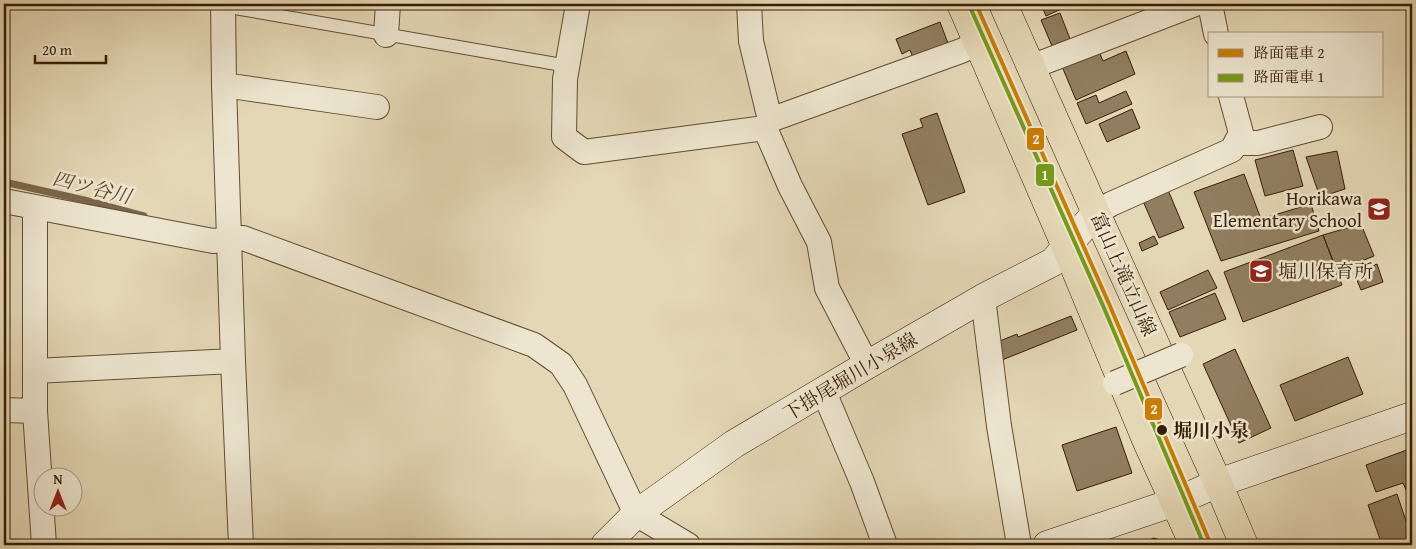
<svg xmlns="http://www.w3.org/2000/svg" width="1416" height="549" font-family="'Gentium Book Plus','Noto Serif JP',serif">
<rect width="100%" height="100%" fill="#e4d7b5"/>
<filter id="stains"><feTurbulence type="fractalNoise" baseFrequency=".004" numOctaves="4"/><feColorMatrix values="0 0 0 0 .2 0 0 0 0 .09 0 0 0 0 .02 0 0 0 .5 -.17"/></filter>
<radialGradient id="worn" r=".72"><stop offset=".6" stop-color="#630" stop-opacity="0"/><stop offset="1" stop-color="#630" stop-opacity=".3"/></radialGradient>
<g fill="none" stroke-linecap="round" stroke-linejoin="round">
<path stroke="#7b6749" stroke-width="7" d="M 4,182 L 84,200 L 144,216"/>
</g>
<path fill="#917e60" stroke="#371e03" d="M 1041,4 L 1069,4 L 1070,5 L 1046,16 Z
M 1060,13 L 1070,39 L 1052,46 L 1041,20 Z
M 940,22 L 949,46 L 914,60 L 910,50 L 902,54 L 896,39 Z
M 1098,49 L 1103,61 L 1126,51 L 1135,74 L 1076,100 L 1061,64 Z
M 1126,91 L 1132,104 L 1086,124 L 1077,103 L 1096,95 L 1099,103 Z
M 1132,109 L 1140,128 L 1107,142 L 1099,124 Z
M 937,113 L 965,192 L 928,205 L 902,134 L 923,127 L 920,119 Z
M 1293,150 L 1303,186 L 1265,196 L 1255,160 Z
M 1337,151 L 1345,189 L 1320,197 L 1306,157 Z
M 1244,174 L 1261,219 L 1311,204 L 1319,231 L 1221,261 L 1194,192 Z
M 1168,190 L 1184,228 L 1159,238 L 1143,201 Z
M 1361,224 L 1374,256 L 1337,271 L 1323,235 Z
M 1323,235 L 1342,285 L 1243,322 L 1224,272 Z
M 1154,236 L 1158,244 L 1142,251 L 1139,243 Z
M 1377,264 L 1383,282 L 1361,290 L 1354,273 Z
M 1208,270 L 1217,288 L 1168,310 L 1160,292 Z
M 1215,293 L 1226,319 L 1180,337 L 1169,312 Z
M 1071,316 L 1077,330 L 1002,360 L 995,343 L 1017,334 L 1018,337 Z
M 1235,349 L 1271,428 L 1239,443 L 1203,364 Z
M 1348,357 L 1363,394 L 1295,421 L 1280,385 Z
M 1116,427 L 1132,473 L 1077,491 L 1062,445 Z
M 1412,448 L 1412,490 L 1407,492 L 1403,483 L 1376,492 L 1366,465 Z
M 1397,494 L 1412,539 L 1412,545 L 1382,545 L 1368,505 Z
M 1154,538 L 1168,543 L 1169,545 L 1136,545 Z"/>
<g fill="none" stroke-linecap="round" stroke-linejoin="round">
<g stroke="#624c30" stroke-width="14">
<path id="lane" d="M 223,6 L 568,66"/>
</g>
<g stroke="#624c30" stroke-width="26">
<path id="street" d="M 223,4 L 224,85 L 233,361 L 241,545
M 578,4 L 565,79 L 564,137 L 584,152 L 765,128 L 770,120 L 961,51 L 978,43
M 749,4 L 751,41 L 770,120
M 1210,4 L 1216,34
M 386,35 L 388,4
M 1031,67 L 1195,4
M 224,85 L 377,107
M 765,128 L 790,186 L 819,242 L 827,288 L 867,365
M 1236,143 L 1258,143 L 1320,127
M 4,201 L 213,241 L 243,238 L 534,345 L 561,364 L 575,385 L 636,514 L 688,545
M 35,208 L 35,411 L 44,545
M 1096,213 L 1111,204 L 1232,150 L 1241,133 L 1231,96
M 983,298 L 999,426 L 1019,545
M 35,371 L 233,361
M 824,392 L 862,482 L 885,545
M 4,410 L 35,411"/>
</g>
<g stroke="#371e03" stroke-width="29">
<path id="secondary" d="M 605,545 L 636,514 L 734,444 L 867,365 L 983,298 L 1053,262 L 1096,213
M 1047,545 L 1175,502 L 1218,483 L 1412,416"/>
</g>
<g stroke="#371e03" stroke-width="29">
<path id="primary" d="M 961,4 L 1066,247 L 1147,442 L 1194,545
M 1003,4 L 1096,213 L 1218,483 L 1244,545"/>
</g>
<use href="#lane" stroke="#ede5cf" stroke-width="12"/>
<use href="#street" stroke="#ede5cf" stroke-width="24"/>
<use href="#secondary" stroke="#ede5cf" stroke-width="28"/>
<use href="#primary" stroke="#e4d7b5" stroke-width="28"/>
<g stroke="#624c30" stroke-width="26" stroke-linecap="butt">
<path id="street-bridge" d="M 1115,383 L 1181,355"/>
</g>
<use href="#street-bridge" stroke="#ede5cf" stroke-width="24"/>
<g stroke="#ede5cf" stroke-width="8">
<path id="tram-1" d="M 976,4 L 1110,306 L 1211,545"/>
</g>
<g stroke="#ede5cf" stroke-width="8">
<path id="tram-2" d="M 970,7 L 1104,308 L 1204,545"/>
</g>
<use href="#tram-1" stroke="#c97d03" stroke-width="4"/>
<use href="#tram-2" stroke="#769a19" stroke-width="4"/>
</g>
<defs>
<g id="school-square" transform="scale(1.25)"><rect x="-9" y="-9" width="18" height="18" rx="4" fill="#8f2418" stroke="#ede5cf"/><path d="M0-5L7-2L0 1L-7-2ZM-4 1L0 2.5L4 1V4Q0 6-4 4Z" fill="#fff"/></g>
</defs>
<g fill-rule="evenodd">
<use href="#school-square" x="1379" y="209"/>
<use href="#school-square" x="1261" y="271"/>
</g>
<circle fill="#371e03" stroke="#ede5cf" stroke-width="2" cx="1162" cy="430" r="6"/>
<g text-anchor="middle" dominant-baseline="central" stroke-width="5" stroke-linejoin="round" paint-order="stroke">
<g font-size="19" fill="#371e03" stroke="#ede5cf" text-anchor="end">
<text x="1362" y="198">Horikawa<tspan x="1362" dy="22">Elementary School</tspan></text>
<text x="1278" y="271" text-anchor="start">堀川保育所</text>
</g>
<g font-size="19" fill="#371e03" stroke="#ede5cf">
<text transform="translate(1124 274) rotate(66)">富山上滝立山線</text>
<text transform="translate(850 376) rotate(-31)">下掛尾堀川小泉線</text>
</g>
<g font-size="19" font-weight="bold" fill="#371e03" stroke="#ede5cf" text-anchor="start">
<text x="1173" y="430">堀川小泉</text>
</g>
<g font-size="20" font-style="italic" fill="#5f492c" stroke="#ede5cf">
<text transform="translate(92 187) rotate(14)">四ツ谷川</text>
</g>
</g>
<g stroke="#ede5cf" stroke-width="2">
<rect x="1026" y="127" width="19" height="24" rx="5" fill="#c97d03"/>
<rect x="1035" y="163" width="20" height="24" rx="5" fill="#769a19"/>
<rect x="1144" y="397" width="19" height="24" rx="5" fill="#c97d03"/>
</g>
<g font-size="14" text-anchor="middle" font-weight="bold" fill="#fff">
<text x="1036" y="144">2</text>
<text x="1045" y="180">1</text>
<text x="1154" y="414">2</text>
</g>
<rect width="1416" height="549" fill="none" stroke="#e4d7b5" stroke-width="20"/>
<rect x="5" y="5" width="1406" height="539" fill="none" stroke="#371e03" stroke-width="2.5"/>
<rect x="10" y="10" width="1396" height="529" fill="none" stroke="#371e03"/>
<rect x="1208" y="32" width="175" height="65" fill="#ede5cf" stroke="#a4957d"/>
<rect x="1218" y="49" width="25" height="8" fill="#c97d03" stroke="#a4957d"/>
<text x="1254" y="58" font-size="15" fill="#371e03">路面電車 2</text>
<rect x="1218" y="74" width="25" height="8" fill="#769a19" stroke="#a4957d"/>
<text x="1254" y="82" font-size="15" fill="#371e03">路面電車 1</text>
<g transform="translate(58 492)"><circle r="24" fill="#ede5cf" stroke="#a4957d"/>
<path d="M0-4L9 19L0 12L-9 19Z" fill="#8f2418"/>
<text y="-8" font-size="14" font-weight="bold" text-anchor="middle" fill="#371e03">N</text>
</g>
<path d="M35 55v8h71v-8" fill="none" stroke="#371e03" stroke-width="2.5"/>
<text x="42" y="55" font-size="15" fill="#371e03" stroke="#ede5cf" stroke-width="4" paint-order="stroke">20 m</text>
<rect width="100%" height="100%" filter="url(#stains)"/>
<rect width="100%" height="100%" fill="url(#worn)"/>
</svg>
